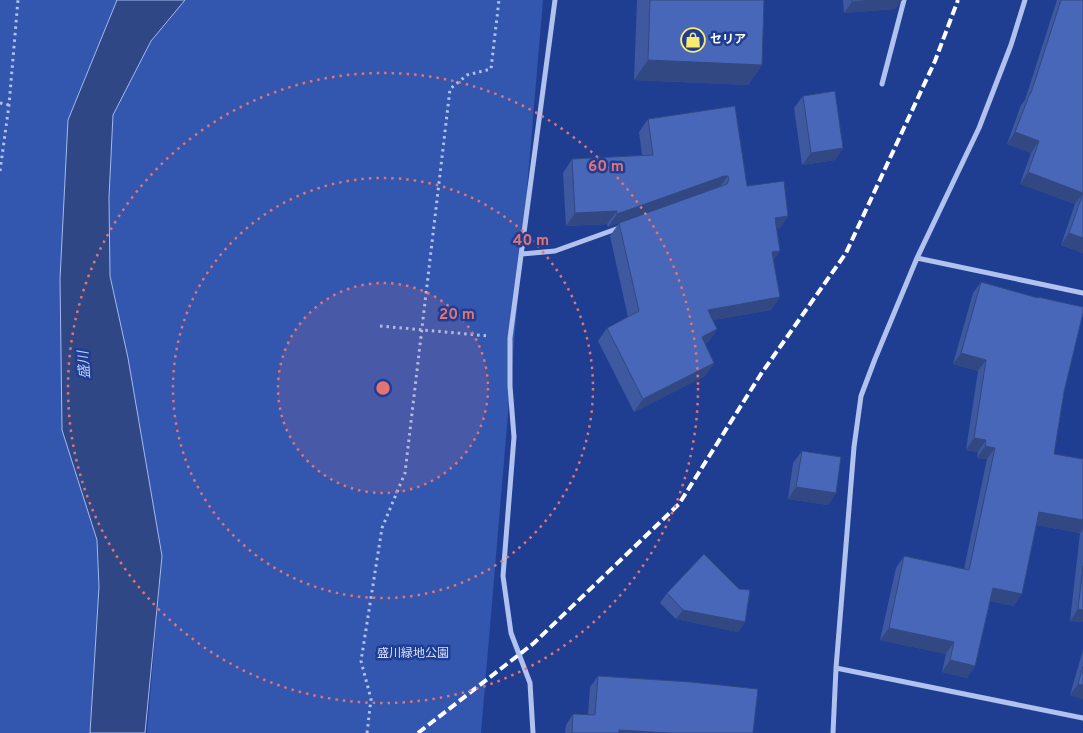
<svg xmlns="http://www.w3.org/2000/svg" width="1083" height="733" font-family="Overpass,'Noto Sans JP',sans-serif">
<rect width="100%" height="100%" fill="#1f3e92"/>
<path fill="#3356af" d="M 0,0 L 117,0 L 68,120 L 62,430 L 97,540 L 99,587 L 90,733 L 0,733 Z
M 185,0 L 543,0 L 481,733 L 147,733 L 162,556 L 128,358 L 110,276 L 109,197 L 113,115 L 151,41 Z"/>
<path fill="#304785" stroke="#a4baef" d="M 117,0 L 185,0 L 151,41 L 113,115 L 109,197 L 110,276 L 128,358 L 162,556 L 145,733 L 90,733 L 99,587 L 97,540 L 62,430 L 60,279 L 68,120 Z"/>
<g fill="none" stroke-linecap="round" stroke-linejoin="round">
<path stroke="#b0c2ed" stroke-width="3" stroke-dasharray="2.5 4" stroke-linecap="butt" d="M 0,103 L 9,105
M 0,171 L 9,105 L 18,0
M 380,326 L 489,336
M 367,733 L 371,699 L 361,661 L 382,528 L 405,473 L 450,89 L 467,75 L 491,69 L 499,0"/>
<path stroke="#b0c2ed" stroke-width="5" d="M 882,84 L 904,0
M 522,254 L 555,251 L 619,228
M 917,258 L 1083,293
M 836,668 L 1083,718
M 533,733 L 530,683 L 511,633 L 503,576 L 514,437 L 510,386 L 510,338 L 555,0
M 833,733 L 836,668 L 854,447 L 861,396 L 875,359 L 917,258 L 979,128 L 1011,45 L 1025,0"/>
<path stroke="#fff" stroke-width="4" stroke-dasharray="9 4" stroke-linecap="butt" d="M 418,733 L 534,643 L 679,504 L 761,374 L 846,253 L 935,61 L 958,0"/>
</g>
<path fill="#3e599f" d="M 637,0 L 764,0 L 762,65 L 748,85 L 634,80 Z
M 843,0 L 902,0 L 895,9 L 844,13 Z
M 1057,0 L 1083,0 L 1083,253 L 1061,245 L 1075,204 L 1020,184 L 1031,153 L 1007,144 L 1021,105 L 1025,100 Z
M 803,96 L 843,148 L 835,160 L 802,165 L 794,108 Z
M 648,119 L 747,186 L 788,216 L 779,229 L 777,229 L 773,260 L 780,297 L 771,310 L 713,320 L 717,329 L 708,342 L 705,344 L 714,363 L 705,376 L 634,412 L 598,341 L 607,328 L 628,317 L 610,236 L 619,223 L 608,227 L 607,224 L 566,226 L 563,173 L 572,159 L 642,155 L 639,132 Z
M 981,282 L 1037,298 L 1038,297 L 1064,392 L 1054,454 L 1083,459 L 1083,622 L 1070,621 L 1080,533 L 1036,525 L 1014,606 L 990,601 L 975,666 L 967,678 L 942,672 L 946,654 L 880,640 L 896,568 L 904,556 L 964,569 L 987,459 L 977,458 L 978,452 L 966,450 L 978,371 L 953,364 L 973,293 Z
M 802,451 L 836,493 L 828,505 L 788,499 L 793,463 Z
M 667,593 L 745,622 L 738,632 L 676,619 L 660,603 Z
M 1083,650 L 1083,699 L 1070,695 Z
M 598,676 L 753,733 L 565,733 L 566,725 L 573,714 L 588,715 L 590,687 Z"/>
<path fill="#324882" d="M 873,0 L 902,0 L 895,9 L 844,13 L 852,2 Z
M 648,60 L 762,65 L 748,85 L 634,80 Z
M 1015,132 L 1039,141 L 1031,153 L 1007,144 Z
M 843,148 L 835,160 L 802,165 L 811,153 Z
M 1028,172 L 1083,193 L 1075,204 L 1020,184 Z
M 724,176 L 728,176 L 718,189 L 715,189 L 608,227 L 617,214 Z
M 617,211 L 607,224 L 566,226 L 575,213 Z
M 788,216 L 779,229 L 766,231 L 775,218 Z
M 1069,233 L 1083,238 L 1083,253 L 1061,245 Z
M 780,251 L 771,264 L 772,252 Z
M 780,297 L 771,310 L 698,323 L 708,310 Z
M 717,329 L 708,342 L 693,350 L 702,337 Z
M 961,353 L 986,360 L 978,371 L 953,364 Z
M 714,363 L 705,376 L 634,412 L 643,399 Z
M 974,438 L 986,440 L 978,452 L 966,450 Z
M 985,446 L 995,448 L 987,459 L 977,458 Z
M 796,487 L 836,493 L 828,505 L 788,499 Z
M 1039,512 L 1083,520 L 1083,529 L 1080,533 L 1031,524 Z
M 993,588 L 1022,594 L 1014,606 L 985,600 Z
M 1078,609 L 1083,610 L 1083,622 L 1070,621 Z
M 683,610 L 745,622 L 738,632 L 676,619 Z
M 889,628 L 954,642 L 946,654 L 880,640 Z
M 950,660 L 975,666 L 967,678 L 942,672 Z
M 1078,684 L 1083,685 L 1083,699 L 1070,695 Z
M 619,730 L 669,733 L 616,733 Z"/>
<path fill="#4867b9" stroke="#324882" d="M 650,0 L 764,0 L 762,65 L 648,60 Z
M 852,0 L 873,0 L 852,2 Z
M 1061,0 L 1083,0 L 1083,193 L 1028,172 L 1039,141 L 1015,132 L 1030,93 L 1031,93 Z
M 835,91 L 843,148 L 811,153 L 803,96 Z
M 735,106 L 747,186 L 784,181 L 788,216 L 775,218 L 780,251 L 772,252 L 780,297 L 708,310 L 717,329 L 702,337 L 714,363 L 643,399 L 607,328 L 639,311 L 619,223 L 727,184 L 729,179 L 728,176 L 724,176 L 617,214 L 617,211 L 575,213 L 572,159 L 653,155 L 648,119 Z
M 1083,193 L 1083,238 L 1069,233 Z
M 981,282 L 1038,298 L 1038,297 L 1083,307 L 1083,313 L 1064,392 L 1054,454 L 1083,459 L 1083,520 L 1039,512 L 1022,594 L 993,588 L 975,666 L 950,660 L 954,642 L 889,628 L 904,556 L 969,570 L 995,448 L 985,446 L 986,440 L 974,438 L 986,360 L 961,353 Z
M 802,451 L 841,457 L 836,493 L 796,487 Z
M 704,554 L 739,589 L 750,590 L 745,622 L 683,610 L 667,593 Z
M 1083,566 L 1083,610 L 1078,609 Z
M 1083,666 L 1083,685 L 1078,684 Z
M 598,676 L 691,682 L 758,689 L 753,733 L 669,733 L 619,730 L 619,733 L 572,733 L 573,714 L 595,715 Z"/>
<circle cx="383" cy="388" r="105" fill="#e47373" fill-opacity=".12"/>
<g fill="none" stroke="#e47373" stroke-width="2.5" stroke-dasharray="2.5 5">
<circle cx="383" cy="388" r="105"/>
<circle cx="383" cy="388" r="210"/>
<circle cx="383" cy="388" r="315"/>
</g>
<defs>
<g id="shop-ring" transform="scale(1.25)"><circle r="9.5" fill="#1f3e92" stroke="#fbea70" stroke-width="1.5"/><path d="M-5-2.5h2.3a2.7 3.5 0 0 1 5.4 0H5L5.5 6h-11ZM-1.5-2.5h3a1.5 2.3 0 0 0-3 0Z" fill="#fbea70"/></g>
</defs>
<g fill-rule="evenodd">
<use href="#shop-ring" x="693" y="40"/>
</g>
<g text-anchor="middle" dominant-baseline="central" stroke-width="5" stroke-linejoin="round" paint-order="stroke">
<g font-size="12" font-weight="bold" fill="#fff" stroke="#1f3e92" text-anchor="start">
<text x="710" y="40">セリア</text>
</g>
<g font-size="12" fill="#d6e0fa" stroke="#1f3e92">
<text x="413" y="654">盛川緑地公園</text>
</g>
<g font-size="14" font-style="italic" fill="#bccdf4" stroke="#1f3e92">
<text transform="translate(85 365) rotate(-94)">盛川</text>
</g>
</g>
<circle cx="383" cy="388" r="8" fill="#e47373" stroke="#1f3e92" stroke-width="2.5"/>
<g font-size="15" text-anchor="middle" font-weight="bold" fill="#e47373" stroke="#1f3e92" stroke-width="5" stroke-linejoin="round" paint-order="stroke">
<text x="606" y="171">60 m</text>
<text x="531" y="245">40 m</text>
<text x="457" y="319">20 m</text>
</g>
</svg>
